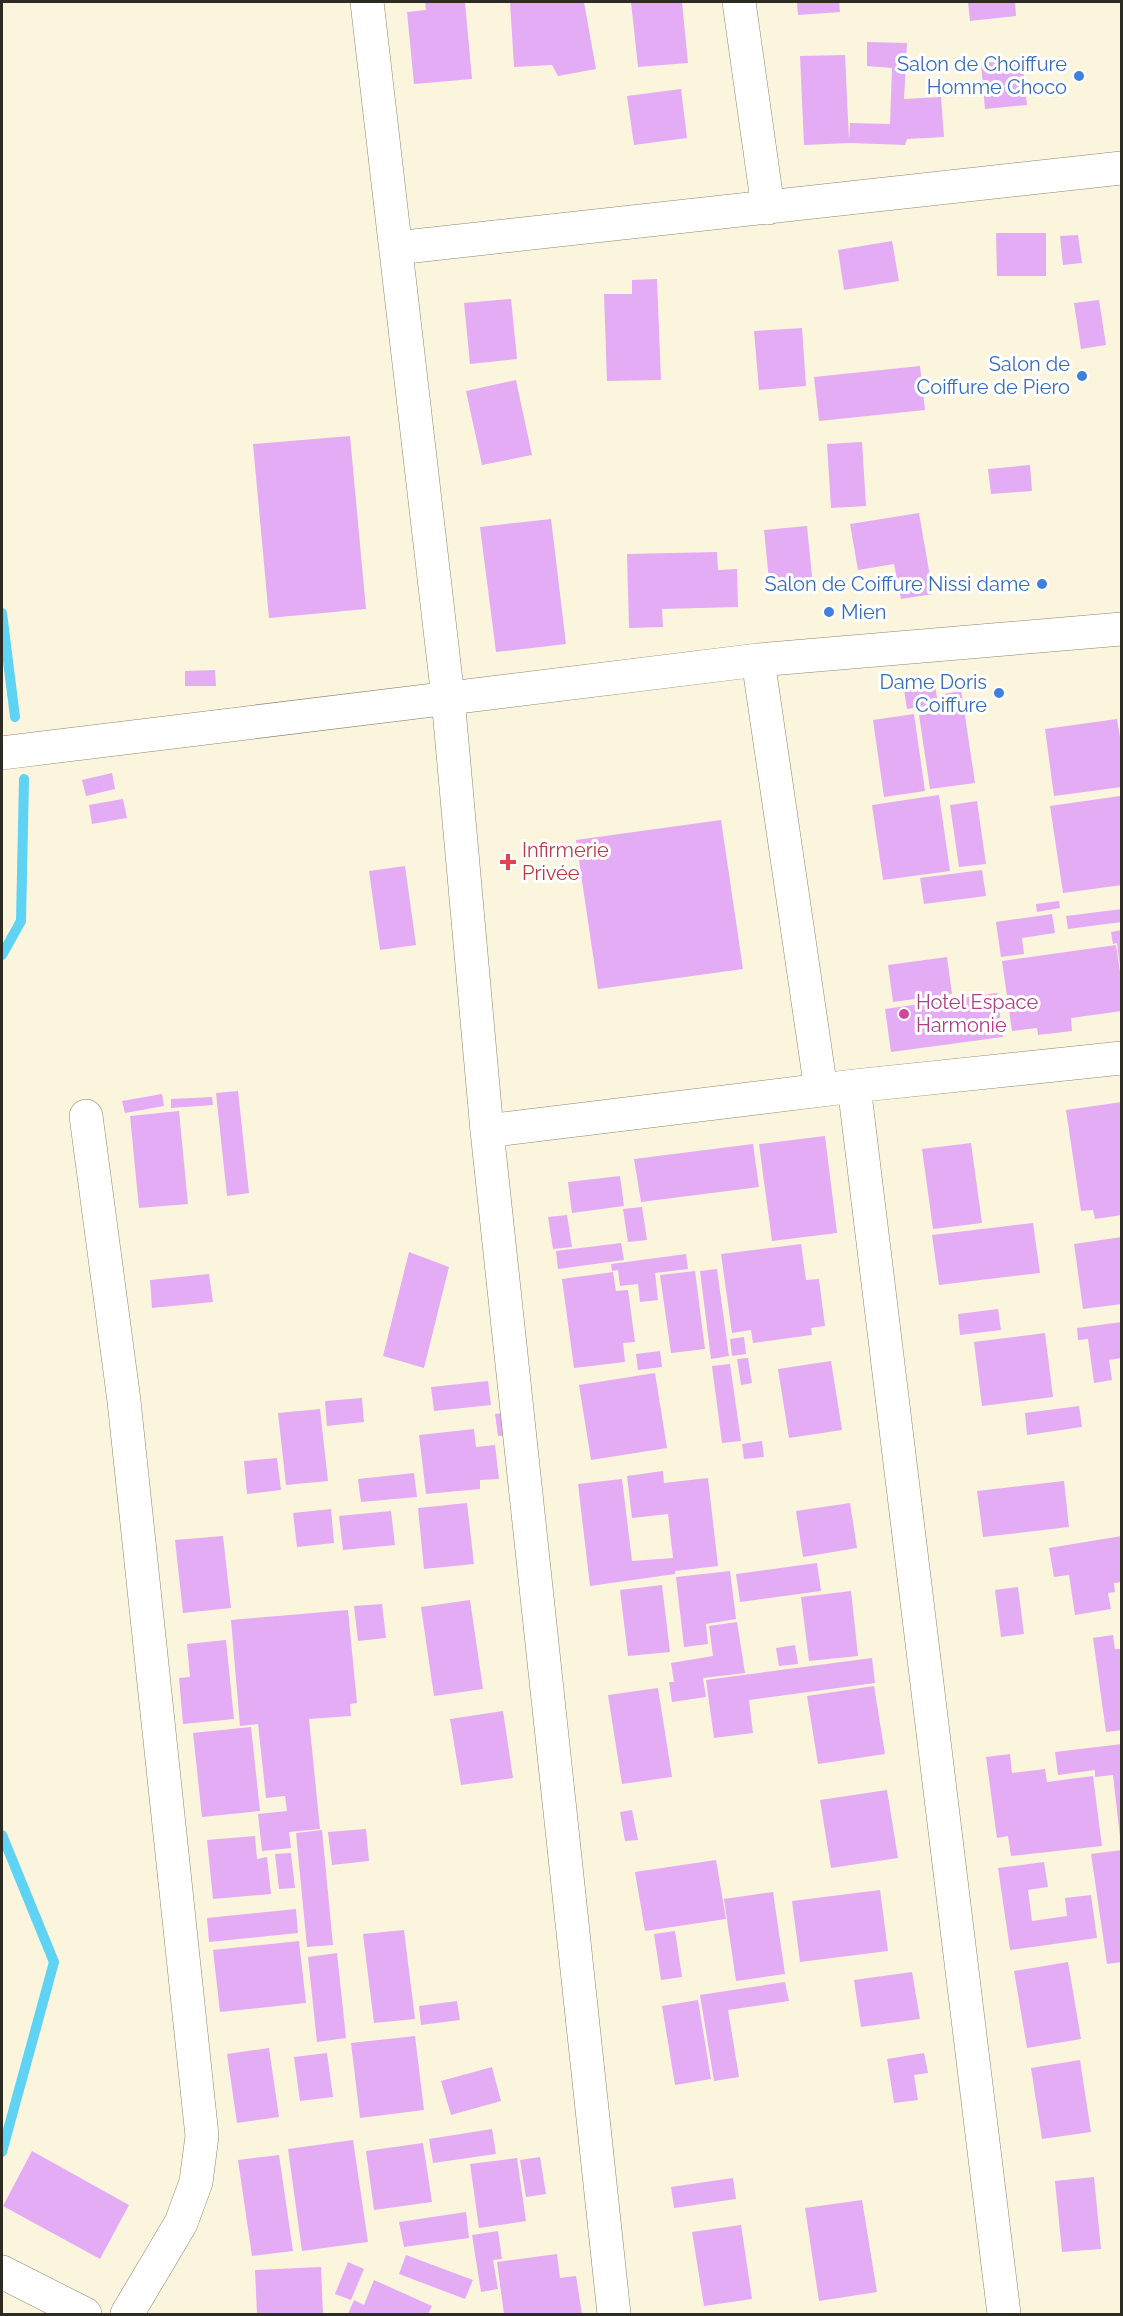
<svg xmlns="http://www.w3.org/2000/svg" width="1123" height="2316" font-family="Raleway,sans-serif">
<rect width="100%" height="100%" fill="#fcf5dd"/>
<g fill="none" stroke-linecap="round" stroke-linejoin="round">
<path stroke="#5ed3f4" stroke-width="10" d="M 2,613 L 15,717
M 2,955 L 21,921 L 24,779
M 2,1835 L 54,1962 L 2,2152"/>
</g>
<path fill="#e3acf4" d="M 425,2 L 465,2 L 472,79 L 414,84 L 407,12 L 426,10 Z
M 510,2 L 584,2 L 596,69 L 558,76 L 552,65 L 514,67 Z
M 631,2 L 682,2 L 688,63 L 638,67 Z
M 797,2 L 839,2 L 840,12 L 798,15 Z
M 968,2 L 1015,2 L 1016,16 L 970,21 Z
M 867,42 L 907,43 L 904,99 L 941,97 L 944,137 L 907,139 L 905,145 L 850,143 L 804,145 L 800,56 L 845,55 L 849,140 L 850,123 L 890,124 L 892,68 L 867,66 Z
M 1022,59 L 1027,105 L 985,109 L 981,63 Z
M 681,89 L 687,138 L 634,145 L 627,96 Z
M 996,233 L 1046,233 L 1046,276 L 997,276 Z
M 1078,235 L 1082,263 L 1063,265 L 1060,236 Z
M 892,241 L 899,281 L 844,290 L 838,250 Z
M 657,279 L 661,380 L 607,381 L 604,294 L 632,294 L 632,280 Z
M 511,299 L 517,359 L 470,364 L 464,303 Z
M 1099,300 L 1106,345 L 1081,349 L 1074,303 Z
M 802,328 L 806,386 L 759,390 L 754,331 Z
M 920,366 L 925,410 L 819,421 L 814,377 Z
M 516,380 L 532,455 L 482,465 L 466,391 Z
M 350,436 L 366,609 L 269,618 L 253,444 Z
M 862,442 L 866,506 L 831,508 L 827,444 Z
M 1030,465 L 1032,491 L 991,494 L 988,469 Z
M 919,513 L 933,594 L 901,599 L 894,564 L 858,570 L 850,524 Z
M 551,519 L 566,644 L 496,652 L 480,527 Z
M 807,526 L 813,586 L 770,590 L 764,530 Z
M 717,552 L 718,570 L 737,569 L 738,607 L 662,609 L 663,627 L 629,628 L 627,554 Z
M 215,670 L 216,686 L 185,686 L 185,671 Z
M 935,685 L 938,704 L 907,709 L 904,689 Z
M 961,691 L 963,702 L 945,705 L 944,694 Z
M 964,709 L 975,783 L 930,789 L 919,715 Z
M 914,714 L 925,791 L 884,797 L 873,720 Z
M 1117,719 L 1122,749 L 1122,787 L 1054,796 L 1045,729 Z
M 112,773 L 115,789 L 86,796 L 82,780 Z
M 939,795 L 950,871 L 883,880 L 872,805 Z
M 1120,796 L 1122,885 L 1063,893 L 1050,806 Z
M 123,799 L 127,818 L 92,824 L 89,805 Z
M 977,801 L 986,864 L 959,867 L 950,805 Z
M 721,820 L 743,969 L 598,989 L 576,840 Z
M 405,866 L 416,945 L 380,950 L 369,871 Z
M 982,870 L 986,896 L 924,904 L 920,878 Z
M 1059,901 L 1060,908 L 1037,912 L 1036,904 Z
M 1122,909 L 1122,922 L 1068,929 L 1066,916 Z
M 1052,914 L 1055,933 L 1022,938 L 1024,954 L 1001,957 L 996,922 Z
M 1122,930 L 1122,966 L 1120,966 L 1117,943 L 1113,944 L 1111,932 Z
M 1116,945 L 1122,984 L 1122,1011 L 1071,1018 L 1072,1031 L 1038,1035 L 1037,1028 L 1012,1031 L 1002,961 Z
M 947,957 L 952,994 L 893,1002 L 888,965 Z
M 997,993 L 1003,1037 L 891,1052 L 885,1009 Z
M 238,1091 L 249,1193 L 227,1196 L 216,1093 Z
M 162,1094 L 164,1106 L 125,1113 L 122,1101 Z
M 212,1097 L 213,1105 L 171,1108 L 171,1099 Z
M 1122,1102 L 1122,1215 L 1095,1219 L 1093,1210 L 1081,1211 L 1066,1110 Z
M 179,1111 L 188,1204 L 139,1208 L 130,1116 Z
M 825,1136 L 837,1233 L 772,1241 L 759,1144 Z
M 971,1143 L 982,1223 L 933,1229 L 922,1149 Z
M 753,1144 L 759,1187 L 641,1202 L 634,1159 Z
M 620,1176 L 624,1206 L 572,1213 L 568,1182 Z
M 642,1207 L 647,1240 L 628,1242 L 623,1209 Z
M 567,1215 L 572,1247 L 553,1249 L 548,1217 Z
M 1033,1223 L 1040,1273 L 939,1285 L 932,1235 Z
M 1122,1237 L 1122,1304 L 1083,1309 L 1074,1244 Z
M 621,1243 L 624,1260 L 558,1269 L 556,1251 Z
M 801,1244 L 806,1280 L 819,1279 L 825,1326 L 811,1328 L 812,1335 L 753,1343 L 751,1330 L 732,1333 L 721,1254 Z
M 409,1252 L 449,1267 L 424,1368 L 383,1356 Z
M 686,1254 L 688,1269 L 655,1273 L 658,1300 L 640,1302 L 638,1284 L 620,1286 L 618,1270 L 612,1271 L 611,1264 Z
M 717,1269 L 729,1356 L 711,1359 L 700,1271 Z
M 695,1271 L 705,1349 L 671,1353 L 660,1275 Z
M 613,1272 L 616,1291 L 628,1290 L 635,1342 L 623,1343 L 625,1362 L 574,1368 L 562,1279 Z
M 209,1274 L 213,1302 L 152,1308 L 150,1280 Z
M 998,1309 L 1001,1330 L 960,1335 L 958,1314 Z
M 1122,1322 L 1122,1358 L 1109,1360 L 1112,1380 L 1094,1383 L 1088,1339 L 1078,1340 L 1077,1328 Z
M 1045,1333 L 1053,1397 L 982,1406 L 974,1342 Z
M 744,1337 L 746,1354 L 732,1356 L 730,1339 Z
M 660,1351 L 662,1367 L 638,1370 L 636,1354 Z
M 748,1358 L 752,1383 L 741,1385 L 737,1359 Z
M 831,1361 L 842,1430 L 789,1438 L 778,1369 Z
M 730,1364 L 741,1441 L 722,1443 L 712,1366 Z
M 655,1373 L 667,1448 L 591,1460 L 579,1385 Z
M 488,1381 L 491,1405 L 434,1411 L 431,1387 Z
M 362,1398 L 364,1422 L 327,1426 L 325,1401 Z
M 1079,1406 L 1082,1427 L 1027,1435 L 1025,1413 Z
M 320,1409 L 328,1481 L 286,1485 L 278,1413 Z
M 513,1412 L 515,1435 L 498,1436 L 495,1414 Z
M 474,1429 L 476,1447 L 495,1445 L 499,1479 L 480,1480 L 480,1489 L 426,1494 L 419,1435 Z
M 762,1441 L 764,1457 L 744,1459 L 742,1444 Z
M 277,1458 L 281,1490 L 247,1494 L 244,1461 Z
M 663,1471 L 664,1483 L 708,1478 L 718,1566 L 675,1571 L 675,1574 L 590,1586 L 578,1484 L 622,1479 L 632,1561 L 673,1558 L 668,1514 L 632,1518 L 627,1476 Z
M 414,1473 L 417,1497 L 361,1502 L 358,1479 Z
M 1064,1481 L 1069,1527 L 983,1537 L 977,1491 Z
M 467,1503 L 474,1564 L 424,1569 L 418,1508 Z
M 850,1503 L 857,1548 L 803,1557 L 796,1511 Z
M 331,1509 L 334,1543 L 297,1547 L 293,1513 Z
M 391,1511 L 395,1545 L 343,1550 L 339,1516 Z
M 223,1536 L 231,1608 L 183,1613 L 175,1540 Z
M 1122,1536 L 1122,1582 L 1114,1583 L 1115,1592 L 1108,1593 L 1111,1609 L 1075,1615 L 1069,1575 L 1054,1577 L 1049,1548 Z
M 817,1563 L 821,1591 L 740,1602 L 736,1574 Z
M 730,1571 L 736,1619 L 706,1624 L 708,1644 L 684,1647 L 676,1577 Z
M 662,1585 L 670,1652 L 628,1656 L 620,1590 Z
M 1018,1587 L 1024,1634 L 1001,1637 L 995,1590 Z
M 851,1591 L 858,1656 L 809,1661 L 801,1597 Z
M 470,1600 L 483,1689 L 434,1696 L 421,1607 Z
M 382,1604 L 386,1638 L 358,1641 L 354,1606 Z
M 348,1610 L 357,1703 L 350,1704 L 351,1716 L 309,1719 L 320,1829 L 289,1832 L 291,1848 L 262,1851 L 258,1814 L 287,1811 L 285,1796 L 266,1798 L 258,1724 L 240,1726 L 231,1620 Z
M 737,1622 L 745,1673 L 703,1678 L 706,1697 L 672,1702 L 669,1682 L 674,1682 L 671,1663 L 713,1656 L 709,1626 Z
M 1113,1635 L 1115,1649 L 1122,1649 L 1122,1730 L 1106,1732 L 1093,1638 Z
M 226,1640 L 234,1719 L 183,1724 L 179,1678 L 190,1677 L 187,1644 Z
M 795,1645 L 798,1664 L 779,1666 L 776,1648 Z
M 872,1658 L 875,1683 L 749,1700 L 753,1733 L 714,1738 L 706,1680 Z
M 874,1686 L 885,1754 L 818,1764 L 807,1696 Z
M 658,1688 L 672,1777 L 622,1784 L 608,1695 Z
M 503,1711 L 513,1778 L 461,1785 L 450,1719 Z
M 251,1727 L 260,1811 L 202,1817 L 193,1733 Z
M 1122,1744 L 1122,1836 L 1120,1837 L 1113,1775 L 1095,1777 L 1095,1770 L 1058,1775 L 1055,1752 Z
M 1010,1754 L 1012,1773 L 1045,1769 L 1047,1782 L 1093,1776 L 1102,1846 L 1011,1856 L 1008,1836 L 997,1838 L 986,1757 Z
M 887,1790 L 898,1858 L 831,1868 L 820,1800 Z
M 632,1810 L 638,1840 L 625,1841 L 620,1812 Z
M 366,1829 L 369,1861 L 332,1865 L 328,1832 Z
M 322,1830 L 333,1945 L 307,1947 L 296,1833 Z
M 255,1836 L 257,1859 L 267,1857 L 271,1894 L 213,1899 L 207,1840 Z
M 1122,1850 L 1122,1962 L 1107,1964 L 1091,1854 Z
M 291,1853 L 295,1888 L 279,1889 L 275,1854 Z
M 716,1860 L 726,1919 L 645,1931 L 635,1872 Z
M 1044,1862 L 1048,1887 L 1028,1890 L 1032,1921 L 1067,1916 L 1065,1898 L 1091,1895 L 1097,1938 L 1010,1950 L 998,1868 Z
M 880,1890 L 888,1951 L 800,1962 L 792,1901 Z
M 773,1892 L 785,1974 L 736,1981 L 724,1899 Z
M 296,1909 L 298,1933 L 209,1942 L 207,1918 Z
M 404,1930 L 415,2019 L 374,2023 L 363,1934 Z
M 675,1931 L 682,1977 L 661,1980 L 654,1934 Z
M 299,1941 L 306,2003 L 220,2012 L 213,1950 Z
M 337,1953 L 346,2038 L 317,2042 L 308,1957 Z
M 1068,1962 L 1081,2039 L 1027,2048 L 1014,1971 Z
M 912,1972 L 920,2019 L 861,2027 L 854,1980 Z
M 785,1982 L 789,2001 L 728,2010 L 739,2077 L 714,2081 L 700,1995 Z
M 698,2000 L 711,2079 L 675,2085 L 662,2006 Z
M 457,2001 L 460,2020 L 421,2025 L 419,2006 Z
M 415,2036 L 424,2110 L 360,2118 L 351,2043 Z
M 269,2048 L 279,2117 L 237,2123 L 227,2054 Z
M 327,2053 L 333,2097 L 300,2101 L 294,2057 Z
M 924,2053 L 928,2073 L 914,2075 L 918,2100 L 894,2103 L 887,2059 Z
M 1080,2060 L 1091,2132 L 1042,2139 L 1031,2068 Z
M 492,2067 L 501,2101 L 451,2115 L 441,2081 Z
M 492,2129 L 496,2154 L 433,2163 L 429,2139 Z
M 353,2140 L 368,2242 L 302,2251 L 288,2149 Z
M 423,2143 L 432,2202 L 374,2210 L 366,2151 Z
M 32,2151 L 129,2205 L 100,2259 L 3,2206 Z
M 279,2155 L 293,2251 L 252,2256 L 238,2160 Z
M 540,2157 L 546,2194 L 526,2197 L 520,2160 Z
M 517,2158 L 526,2221 L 479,2228 L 470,2164 Z
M 1094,2177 L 1101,2249 L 1062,2252 L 1055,2181 Z
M 733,2178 L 736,2199 L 674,2208 L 671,2187 Z
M 862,2200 L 877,2292 L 819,2301 L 805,2208 Z
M 466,2212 L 469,2238 L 404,2247 L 399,2222 Z
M 741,2225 L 752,2299 L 704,2306 L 692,2232 Z
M 498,2231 L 502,2259 L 493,2260 L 498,2289 L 481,2292 L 472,2235 Z
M 557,2254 L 560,2278 L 576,2276 L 582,2314 L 504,2314 L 497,2262 Z
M 406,2255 L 473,2280 L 465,2299 L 399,2274 Z
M 348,2262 L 364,2269 L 351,2300 L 335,2294 Z
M 321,2267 L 323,2314 L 257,2314 L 255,2270 Z
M 374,2280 L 432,2306 L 428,2314 L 348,2314 L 354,2300 L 364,2305 Z"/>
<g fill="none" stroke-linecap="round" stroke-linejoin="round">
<g stroke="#8b8570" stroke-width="34">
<path id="minor" d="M 367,2 L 448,698 L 487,1131 L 614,2314
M 739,2 L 768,208
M 396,248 L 1122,168
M 758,660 L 821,1090
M 2,753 L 758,660 L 1122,629
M 854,1086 L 1004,2314
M 86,1116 L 124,1401 L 202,2136 L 196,2182 L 181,2223 L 127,2314
M 487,1131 L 854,1086 L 1122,1058
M 2,2272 L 85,2314"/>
</g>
<use href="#minor" stroke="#fff" stroke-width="33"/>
</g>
<g fill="#3f7fe0" stroke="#fff" stroke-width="2">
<circle cx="1079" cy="76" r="6"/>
<circle cx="1082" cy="376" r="6"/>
<circle cx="1042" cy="584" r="6"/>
<circle cx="829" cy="612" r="6"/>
<circle cx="999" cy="693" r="6"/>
</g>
<path fill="#e0444e" stroke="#fff" stroke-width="2" d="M505 853h6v6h6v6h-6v6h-6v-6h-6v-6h6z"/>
<circle fill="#d1479c" stroke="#fff" stroke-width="2" cx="904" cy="1014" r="6"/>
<g text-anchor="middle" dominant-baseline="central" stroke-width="6" stroke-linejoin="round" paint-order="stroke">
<g font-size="20" fill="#366cbe" stroke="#fff" text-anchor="end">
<text x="1067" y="64">Salon de Choiffure<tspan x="1067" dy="23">Homme Choco</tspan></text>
<text x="1070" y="364">Salon de<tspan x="1070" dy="23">Coiffure de Piero</tspan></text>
<text x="1030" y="584">Salon de Coiffure Nissi dame</text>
<text x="841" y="612" text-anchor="start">Mien</text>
<text x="987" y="682">Dame Doris<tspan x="987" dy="23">Coiffure</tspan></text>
</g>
<g font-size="20" fill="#be3a42" stroke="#fff" text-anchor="start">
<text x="522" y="850">Infirmerie<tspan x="522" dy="23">Privée</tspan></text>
</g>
<g font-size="20" fill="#b23c85" stroke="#fff" text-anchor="start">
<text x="916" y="1002">Hotel Espace<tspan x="916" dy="23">Harmonie</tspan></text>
</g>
</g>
<rect width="1123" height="2316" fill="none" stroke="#2e2b22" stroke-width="6"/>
</svg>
